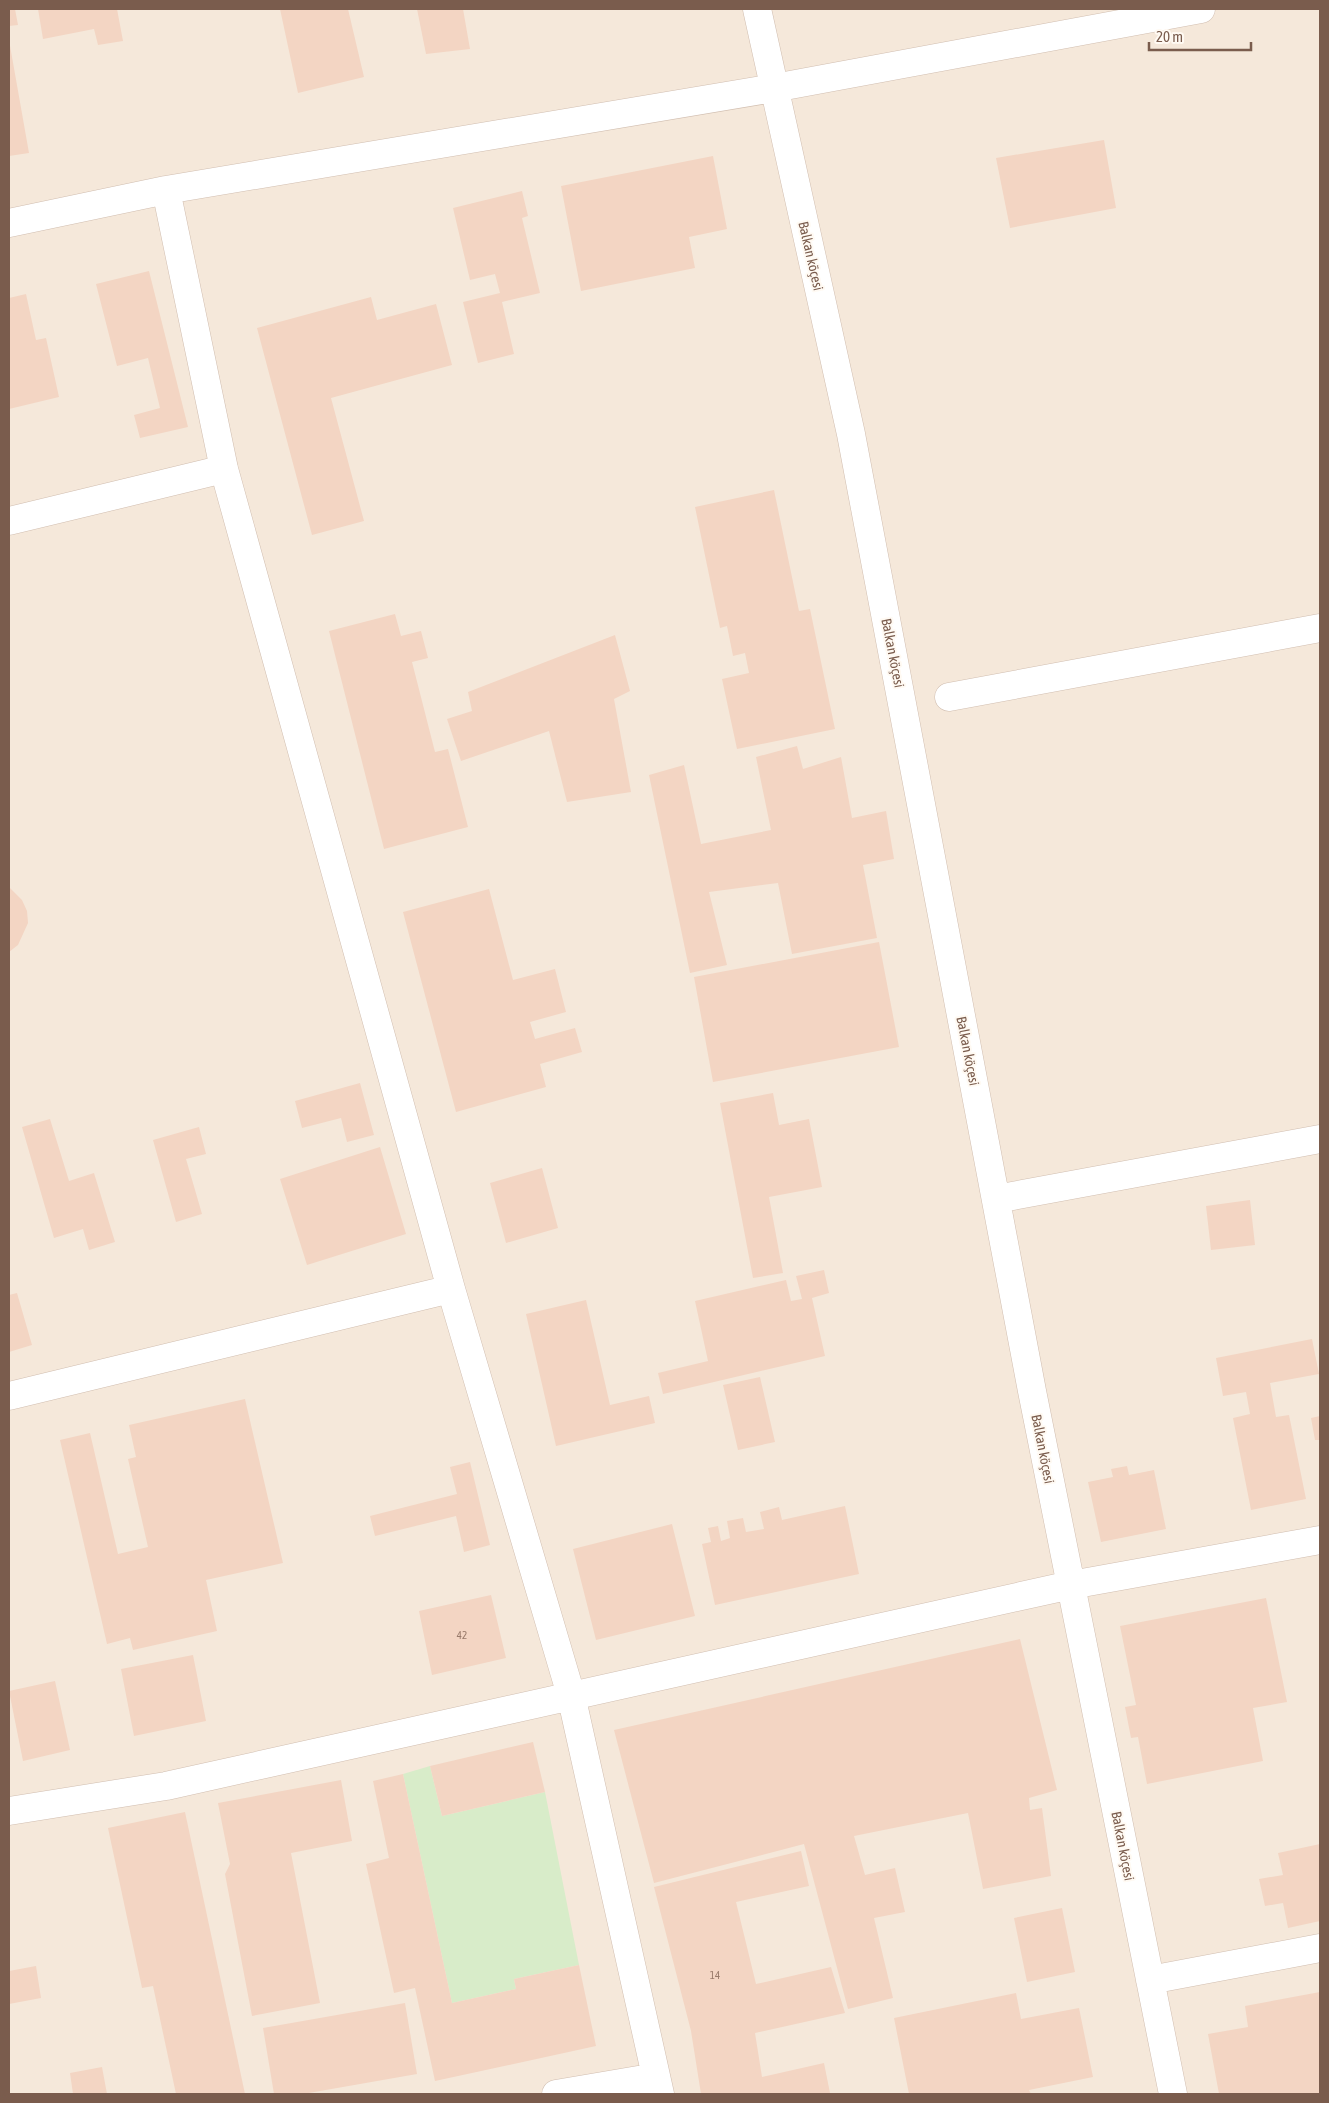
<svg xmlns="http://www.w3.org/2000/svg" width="1329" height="2103" font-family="'Asap Condensed',sans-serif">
<rect width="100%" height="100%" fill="#fdf6ec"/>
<path fill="#f5e8da" d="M 9,9 L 1320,9 L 1320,2094 L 9,2094 Z"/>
<path fill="#d8ecc9" d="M 430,1766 L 442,1816 L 545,1792 L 579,1965 L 514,1979 L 516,1989 L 452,2003 L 403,1774 Z"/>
<path fill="#f3d5c3" d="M 9,9 L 15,9 L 18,25 L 9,26 Z
M 38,9 L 117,9 L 123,41 L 98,45 L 94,29 L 43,39 Z
M 280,9 L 348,9 L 364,77 L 298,93 Z
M 417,9 L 463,9 L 470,49 L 426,54 Z
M 9,40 L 29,153 L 9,156 Z
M 1104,140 L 1116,208 L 1010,228 L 996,158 Z
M 713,156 L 727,229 L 689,237 L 695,268 L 581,291 L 561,186 Z
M 522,191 L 528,216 L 522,218 L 540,293 L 502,302 L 514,354 L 478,363 L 463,302 L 500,293 L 495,274 L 470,280 L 453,208 Z
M 149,271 L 188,427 L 140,438 L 134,415 L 160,408 L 148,358 L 117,366 L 96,284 Z
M 26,294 L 36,340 L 46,338 L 59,397 L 9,409 L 9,298 Z
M 371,297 L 377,320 L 436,304 L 452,365 L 331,398 L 364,521 L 312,535 L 257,328 Z
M 774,490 L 799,611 L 810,609 L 835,729 L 737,749 L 722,679 L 749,673 L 745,653 L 733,656 L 727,626 L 720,628 L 695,507 Z
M 395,614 L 401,636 L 421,631 L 428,658 L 412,662 L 435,752 L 448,749 L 468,827 L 384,849 L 329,631 Z
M 615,635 L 630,691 L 614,699 L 631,792 L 567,802 L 549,731 L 461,761 L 447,719 L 472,711 L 468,692 Z
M 797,746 L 803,769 L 841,757 L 852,818 L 886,811 L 894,859 L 863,865 L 877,938 L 792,954 L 778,883 L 709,892 L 727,965 L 690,973 L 649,775 L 684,765 L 701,844 L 771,830 L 756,757 Z
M 9,887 L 22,900 L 27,911 L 28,923 L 18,945 L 9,952 Z
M 489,889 L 513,980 L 555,969 L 566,1012 L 530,1022 L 535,1039 L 575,1028 L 582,1052 L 540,1064 L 546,1087 L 456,1112 L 403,912 Z
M 879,942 L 899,1047 L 713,1082 L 694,977 Z
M 360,1083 L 374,1135 L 347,1142 L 341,1118 L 302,1128 L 295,1101 Z
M 773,1093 L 779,1125 L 809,1119 L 822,1187 L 769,1197 L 783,1273 L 753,1278 L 720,1103 Z
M 50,1119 L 69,1181 L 94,1173 L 115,1242 L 89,1250 L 83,1229 L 54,1238 L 22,1127 Z
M 199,1127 L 206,1154 L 186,1159 L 202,1214 L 176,1222 L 153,1140 Z
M 380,1147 L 406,1234 L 307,1265 L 280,1179 Z
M 542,1168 L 558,1228 L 506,1243 L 490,1183 Z
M 1250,1200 L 1255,1245 L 1211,1250 L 1206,1206 Z
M 824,1270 L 829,1293 L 812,1298 L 825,1356 L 663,1394 L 658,1373 L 708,1361 L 695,1301 L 786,1280 L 791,1301 L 802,1299 L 796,1276 Z
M 17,1293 L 32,1345 L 9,1352 L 9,1295 Z
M 586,1300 L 610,1405 L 649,1396 L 655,1423 L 556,1446 L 526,1314 Z
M 1312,1339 L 1319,1374 L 1270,1383 L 1276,1417 L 1289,1415 L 1306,1499 L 1251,1510 L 1233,1418 L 1250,1414 L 1246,1392 L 1223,1396 L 1216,1358 Z
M 760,1377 L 775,1442 L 738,1450 L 723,1385 Z
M 245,1399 L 283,1563 L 206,1580 L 217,1631 L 133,1650 L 130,1638 L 107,1644 L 60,1440 L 90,1433 L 118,1554 L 148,1547 L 128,1459 L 136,1457 L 129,1425 Z
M 1320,1416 L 1320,1440 L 1315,1440 L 1311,1418 Z
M 470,1462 L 490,1545 L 464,1552 L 456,1516 L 375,1536 L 370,1516 L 457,1494 L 450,1467 Z
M 1127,1466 L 1129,1475 L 1154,1470 L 1166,1529 L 1101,1542 L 1088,1482 L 1113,1477 L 1111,1469 Z
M 845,1506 L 859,1574 L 715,1605 L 702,1544 L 711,1542 L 708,1528 L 718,1526 L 721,1541 L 730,1538 L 727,1521 L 743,1518 L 746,1532 L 764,1529 L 760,1512 L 779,1507 L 782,1520 Z
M 672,1524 L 695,1616 L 596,1640 L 573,1549 Z
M 491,1595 L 506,1658 L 432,1675 L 419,1611 Z
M 1266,1598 L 1287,1702 L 1253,1708 L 1263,1761 L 1147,1784 L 1138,1737 L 1131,1738 L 1125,1707 L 1136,1705 L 1120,1626 Z
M 1020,1639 L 1057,1790 L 1029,1798 L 1030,1810 L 1042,1808 L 1051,1876 L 983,1889 L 968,1813 L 854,1836 L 865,1875 L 895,1868 L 905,1912 L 874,1918 L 893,1998 L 848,2009 L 804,1844 L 654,1883 L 614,1730 Z
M 193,1655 L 206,1721 L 134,1736 L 121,1669 Z
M 55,1681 L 70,1750 L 23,1761 L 9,1691 Z
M 533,1742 L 545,1792 L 442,1816 L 430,1766 Z
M 403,1774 L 452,2003 L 516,1989 L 514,1979 L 579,1965 L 596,2046 L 435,2081 L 415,1988 L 394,1993 L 366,1864 L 389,1858 L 373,1781 Z
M 341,1780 L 352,1841 L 291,1853 L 320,2003 L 252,2016 L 225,1874 L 230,1864 L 218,1803 Z
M 185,1812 L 245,2094 L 176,2094 L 153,1986 L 142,1988 L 108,1828 Z
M 1320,1844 L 1320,1921 L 1288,1928 L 1283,1903 L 1265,1906 L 1259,1879 L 1283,1875 L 1278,1853 Z
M 801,1851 L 809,1886 L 736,1902 L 756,1984 L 831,1967 L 845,2013 L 755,2033 L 762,2077 L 824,2063 L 830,2093 L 701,2094 L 691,2031 L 654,1887 Z
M 1062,1908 L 1075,1972 L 1027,1982 L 1014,1918 Z
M 36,1966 L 41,1998 L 9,2004 L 9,1971 Z
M 1320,1992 L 1320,2094 L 1219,2094 L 1208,2034 L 1248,2027 L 1245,2006 Z
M 1016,1993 L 1021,2019 L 1079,2008 L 1093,2077 L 1029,2090 L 1031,2094 L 909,2094 L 894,2018 Z
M 405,2003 L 417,2074 L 303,2094 L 274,2094 L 263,2028 Z
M 102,2067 L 107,2094 L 73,2094 L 70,2073 Z"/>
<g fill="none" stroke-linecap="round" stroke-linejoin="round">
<g stroke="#d1beb0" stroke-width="29">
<path id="minor" d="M 757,9 L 851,434 L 1032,1391 L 1173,2094
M 9,223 L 166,190
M 9,521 L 224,469
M 949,697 L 1320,628
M 996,1199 L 1320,1139
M 9,1396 L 451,1289
M 9,1811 L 166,1786 L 1071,1585 L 1320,1540
M 1150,1980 L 1320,1948
M 556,2094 L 656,2077
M 660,2094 L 571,1695 L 451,1289 L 224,469 L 166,190 L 774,88 L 1201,9"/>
</g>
<use href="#minor" stroke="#fff" stroke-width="28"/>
</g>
<g text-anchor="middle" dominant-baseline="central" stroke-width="4" stroke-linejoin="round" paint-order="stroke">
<g font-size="11" fill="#987a6a">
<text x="462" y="1635">42</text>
<text x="715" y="1975">14</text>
</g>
<g font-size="14" fill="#7a5c4d" stroke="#fffaf3">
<text transform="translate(811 256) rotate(77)">Balkan köçesi</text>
<text transform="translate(893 653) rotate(79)">Balkan köçesi</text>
<text transform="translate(968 1051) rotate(79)">Balkan köçesi</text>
<text transform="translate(1043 1449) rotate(79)">Balkan köçesi</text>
<text transform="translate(1123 1846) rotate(79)">Balkan köçesi</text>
</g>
</g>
<rect width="1329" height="2103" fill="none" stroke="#7a5c4d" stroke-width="20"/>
<path d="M1149 42v8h102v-8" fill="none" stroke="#7a5c4d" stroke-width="2.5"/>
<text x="1156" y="42" font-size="15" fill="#7a5c4d" stroke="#fffaf3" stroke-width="4" paint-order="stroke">20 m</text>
</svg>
